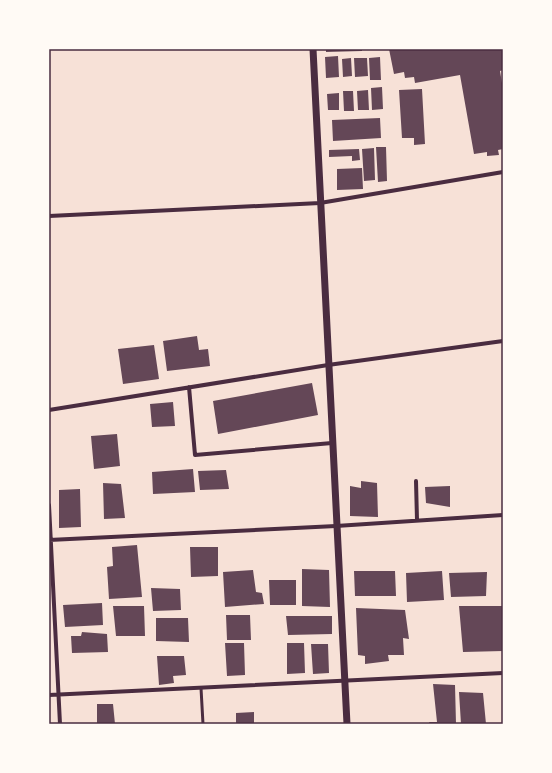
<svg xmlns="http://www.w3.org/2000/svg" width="552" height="773" font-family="Raleway,sans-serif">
<rect width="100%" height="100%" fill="#f7e1d7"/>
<path fill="#644757" d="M 326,49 L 362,49 L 362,51 L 326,52 Z
M 389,49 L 502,49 L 503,70 L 500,71 L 503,89 L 503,149 L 498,150 L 499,155 L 487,156 L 487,152 L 474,154 L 460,75 L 415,83 L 414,77 L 405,78 L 404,72 L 394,74 Z
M 338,56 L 339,77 L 326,78 L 325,57 Z
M 380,57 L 381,80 L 370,80 L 369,58 Z
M 351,58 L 352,76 L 343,77 L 342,59 Z
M 354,58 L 367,58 L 368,76 L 355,77 Z
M 382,87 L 383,109 L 372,110 L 371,88 Z
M 422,89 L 425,144 L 414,145 L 414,138 L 402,138 L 399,90 Z
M 368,90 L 369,110 L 358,110 L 357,91 Z
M 343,91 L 353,91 L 354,111 L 344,111 Z
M 339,93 L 339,110 L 328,110 L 327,94 Z
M 380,118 L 381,138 L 333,141 L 332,120 Z
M 376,147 L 386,147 L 387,181 L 378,182 Z
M 374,148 L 375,180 L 364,181 L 362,149 Z
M 359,149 L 360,160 L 352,161 L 352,156 L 329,157 L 329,150 Z
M 362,168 L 363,189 L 337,190 L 337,169 Z
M 197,336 L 199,350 L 208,349 L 210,366 L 167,371 L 163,341 Z
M 154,345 L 159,379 L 123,384 L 118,349 Z
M 312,383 L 318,415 L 218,434 L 213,401 Z
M 173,402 L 175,426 L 152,427 L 150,404 Z
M 117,434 L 120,466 L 94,469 L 91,436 Z
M 193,469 L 195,492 L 153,494 L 152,472 Z
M 226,470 L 229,489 L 200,490 L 198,471 Z
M 361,481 L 377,483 L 378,517 L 350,516 L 350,486 L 361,488 Z
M 103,483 L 121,484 L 125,518 L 104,519 Z
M 450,486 L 450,507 L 426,503 L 425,487 Z
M 80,489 L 81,527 L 59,528 L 59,490 Z
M 137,545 L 142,597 L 109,599 L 107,567 L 113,566 L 112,547 Z
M 190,547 L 218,547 L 218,576 L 191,577 Z
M 302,569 L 329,570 L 330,607 L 302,606 Z
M 253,570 L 256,592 L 262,593 L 264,604 L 225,607 L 223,572 Z
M 354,571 L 395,571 L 396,596 L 355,596 Z
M 442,571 L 444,600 L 407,602 L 406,573 Z
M 487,572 L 486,596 L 451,597 L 449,573 Z
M 269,580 L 296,580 L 296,605 L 270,605 Z
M 151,588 L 180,589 L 181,610 L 153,611 Z
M 102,603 L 103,625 L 65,627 L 63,605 Z
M 113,606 L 144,606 L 145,636 L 116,636 Z
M 459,606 L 503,606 L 503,651 L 463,652 Z
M 356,608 L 405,610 L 409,639 L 403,638 L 404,655 L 388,655 L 389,661 L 365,664 L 365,656 L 358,655 Z
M 226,615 L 250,615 L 251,640 L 227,640 Z
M 286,616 L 332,616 L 332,634 L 288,635 Z
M 156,618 L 188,618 L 189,642 L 156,641 Z
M 82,632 L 107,634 L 108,652 L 72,653 L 71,636 L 81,636 Z
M 225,643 L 244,643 L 245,675 L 227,676 Z
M 287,643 L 304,643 L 305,673 L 287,674 Z
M 311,644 L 328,644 L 329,673 L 313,674 Z
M 157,656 L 184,656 L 186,675 L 173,676 L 174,683 L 159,685 Z
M 433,684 L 455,685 L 456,724 L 430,724 L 429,722 L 437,722 Z
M 459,692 L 483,693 L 486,724 L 461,724 Z
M 97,704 L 113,704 L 115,724 L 97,724 Z
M 254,712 L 254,724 L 236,724 L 236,713 Z"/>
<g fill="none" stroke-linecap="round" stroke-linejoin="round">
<path stroke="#4a2c40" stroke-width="3" d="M 201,688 L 203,724"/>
<path stroke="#4a2c40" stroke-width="4" d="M 49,216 L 320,203 L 503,172
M 189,387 L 195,455 L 332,443
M 49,410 L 328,365 L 503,341
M 416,481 L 417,520
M 49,505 L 60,724
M 49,540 L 336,526 L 503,515
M 49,695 L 503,673"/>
<path stroke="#4a2c40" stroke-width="7" d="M 313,49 L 347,724"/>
</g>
<rect width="552" height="773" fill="none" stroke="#fffaf5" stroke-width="100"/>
<rect x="50" y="50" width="452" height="673" fill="none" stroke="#4a2c40" stroke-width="1.5"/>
</svg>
